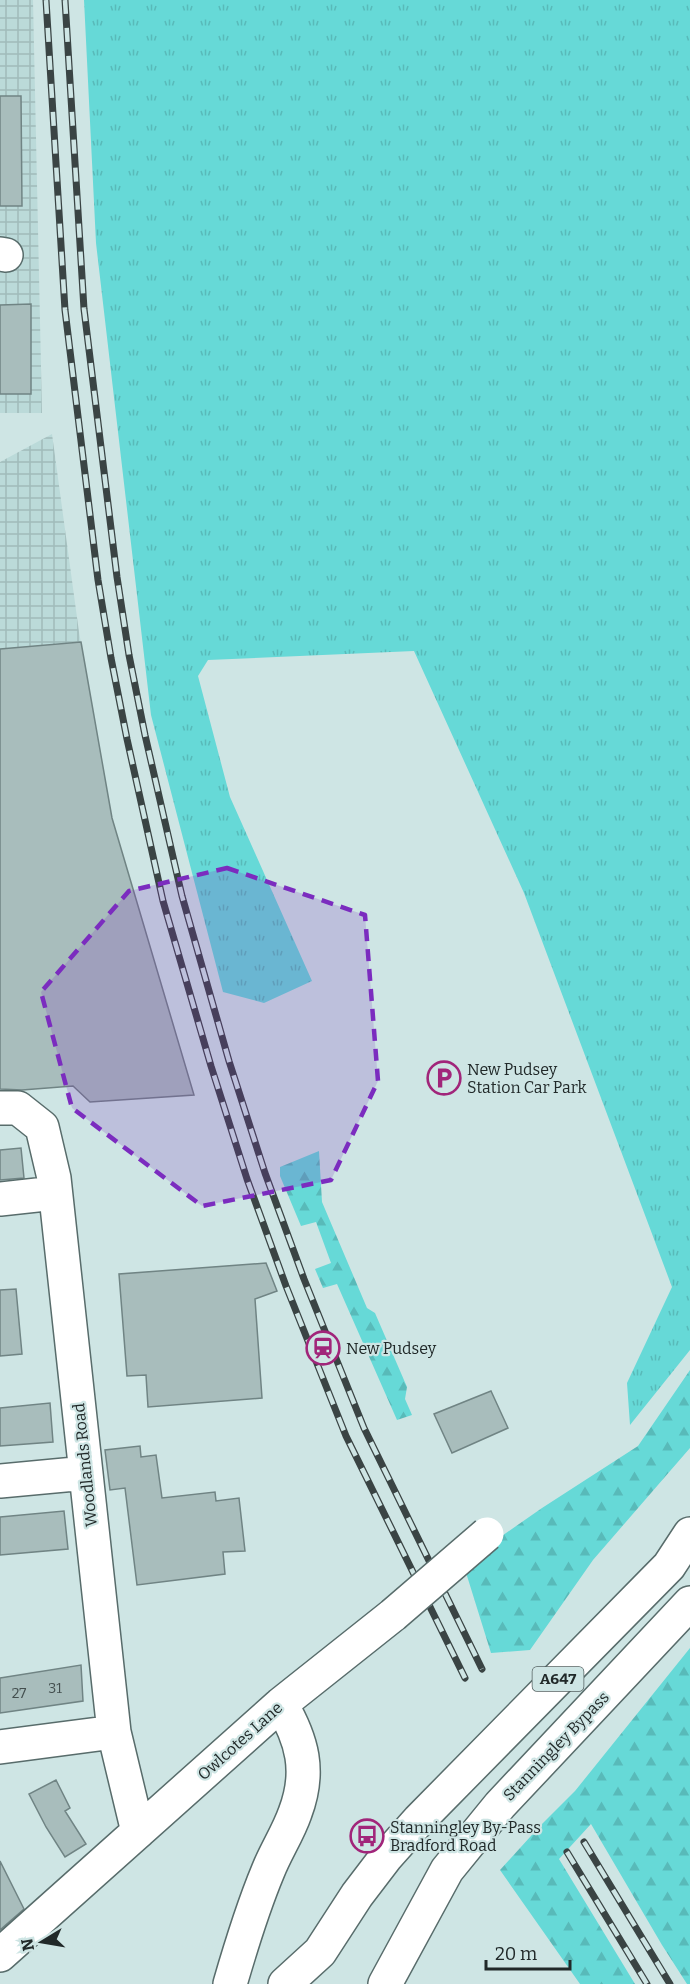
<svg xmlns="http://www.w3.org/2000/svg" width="690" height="1984" font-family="Bitter,serif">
<defs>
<pattern id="industrial-grid" width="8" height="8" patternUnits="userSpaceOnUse" patternTransform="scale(1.5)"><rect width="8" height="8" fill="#bbdad9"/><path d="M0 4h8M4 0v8" fill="none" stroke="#a0bbba"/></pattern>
<pattern id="grass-tufts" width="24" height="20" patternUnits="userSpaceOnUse" patternTransform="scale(1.5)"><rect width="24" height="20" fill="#66d9d7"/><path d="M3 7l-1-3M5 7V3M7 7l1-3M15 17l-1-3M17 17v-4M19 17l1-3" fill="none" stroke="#58bab9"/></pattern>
<pattern id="forest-firs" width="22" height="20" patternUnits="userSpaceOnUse" patternTransform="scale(1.5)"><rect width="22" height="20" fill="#66d9d7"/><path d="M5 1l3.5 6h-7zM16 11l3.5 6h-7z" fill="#58bab9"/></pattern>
</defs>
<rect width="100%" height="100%" fill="#cee5e4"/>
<path fill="url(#industrial-grid)" d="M 0,0 L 33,0 L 42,413 L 0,413 Z
M 52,434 L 79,632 L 112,818 L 194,1095 L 90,1102 L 73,1086 L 0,1092 L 0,462 Z"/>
<path fill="url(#grass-tufts)" d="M 84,0 L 690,0 L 690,1350 L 630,1425 L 627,1383 L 672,1287 L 524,893 L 414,651 L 208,660 L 198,676 L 230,797 L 312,981 L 264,1003 L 223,992 L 151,715 L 96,243 Z"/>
<path fill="url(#forest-firs)" d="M 319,1151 L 322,1202 L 367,1308 L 375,1313 L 407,1387 L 405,1399 L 412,1415 L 397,1420 L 337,1284 L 323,1288 L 315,1269 L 331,1263 L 316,1222 L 301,1226 L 280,1176 L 280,1167 Z
M 690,1370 L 690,1448 L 593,1560 L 530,1650 L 491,1653 L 463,1563 L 542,1508 L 638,1446 Z
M 690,1648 L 690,1984 L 687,1984 L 662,1945 L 591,1824 L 559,1859 L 635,1984 L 580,1984 L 500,1870 L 540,1826 L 575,1791 Z"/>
<path fill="#a8bdbc" stroke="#708484" stroke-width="1.5" d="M 0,96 L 21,96 L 22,206 L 0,206 Z
M 31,304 L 31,394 L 0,394 L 0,305 Z
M 81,642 L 112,818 L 194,1095 L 90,1102 L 73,1086 L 22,1090 L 0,1089 L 0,649 Z
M 21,1148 L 24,1178 L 0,1180 L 0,1150 Z
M 266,1263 L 277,1291 L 255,1299 L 262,1398 L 148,1407 L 146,1375 L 127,1376 L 119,1274 Z
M 16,1289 L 22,1354 L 0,1356 L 0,1290 Z
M 491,1391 L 508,1428 L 452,1453 L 434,1414 Z
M 50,1403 L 53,1442 L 0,1446 L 0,1408 Z
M 140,1446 L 141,1457 L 156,1455 L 162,1498 L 215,1492 L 216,1501 L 239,1498 L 245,1551 L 223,1552 L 225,1574 L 137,1585 L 125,1488 L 110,1490 L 105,1450 Z
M 64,1511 L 68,1549 L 0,1555 L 0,1517 Z
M 81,1665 L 83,1701 L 0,1713 L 0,1678 Z
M 56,1780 L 70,1808 L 65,1811 L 86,1844 L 65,1857 L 46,1827 L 29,1794 Z
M 0,1861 L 24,1909 L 0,1930 Z"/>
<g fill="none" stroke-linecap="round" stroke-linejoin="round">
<g stroke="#586c6b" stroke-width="36">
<path id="minor" d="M 0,254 L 6,255
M 0,1108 L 18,1108 L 42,1127 L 54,1178 L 114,1732 L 138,1832
M 0,1199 L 55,1193
M 0,1481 L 86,1473
M 0,1747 L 114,1732
M 0,1955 L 281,1704 L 393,1615
M 230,1984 C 241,1946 253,1907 268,1871 C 276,1851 288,1833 295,1813 C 311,1771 302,1740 281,1704"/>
</g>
<g stroke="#586c6b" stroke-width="36">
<path id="highway" d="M 285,1984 L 320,1952 L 357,1895 L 386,1857 L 419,1820 L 669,1566 L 690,1534
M 385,1984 L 447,1870 L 500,1805 L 690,1603"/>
</g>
<use href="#minor" stroke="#fff" stroke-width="33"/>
<use href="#highway" stroke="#fff" stroke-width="33"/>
<g stroke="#3a4444" stroke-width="7">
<path id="rail" d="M 46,0 L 65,310 L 98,580 L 111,658 L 127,739 L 163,901 L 211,1066 L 247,1179 L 286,1286 L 346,1436 L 465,1678
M 65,0 L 84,309 L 117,577 L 129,655 L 145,735 L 182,896 L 229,1061 L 265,1173 L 304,1279 L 364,1428 L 482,1669
M 584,1842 L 670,1984
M 567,1852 L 647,1984"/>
</g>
<use href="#rail" stroke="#cee5e4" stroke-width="4.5" stroke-dasharray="14" stroke-linecap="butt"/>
<g stroke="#586c6b" stroke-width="36" stroke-linecap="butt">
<path id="minor-bridge" d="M 393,1615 L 487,1534"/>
</g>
<use href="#minor-bridge" stroke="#fff" stroke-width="33"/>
</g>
<path fill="#7b2cbf" fill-opacity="0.2" stroke="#7b2cbf" stroke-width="4.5" stroke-dasharray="12 8" stroke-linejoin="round" d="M 227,868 L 365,915 L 378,1081 L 331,1180 L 202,1206 L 72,1108 L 41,992 L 129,891 Z"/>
<defs>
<g id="parking-ring" transform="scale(1.725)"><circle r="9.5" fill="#cee5e4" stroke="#a1257a" stroke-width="1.5"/><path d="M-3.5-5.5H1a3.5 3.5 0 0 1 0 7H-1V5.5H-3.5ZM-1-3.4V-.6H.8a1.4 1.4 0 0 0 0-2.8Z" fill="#a1257a"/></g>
<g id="station-ring" transform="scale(1.725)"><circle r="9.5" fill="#cee5e4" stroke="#a1257a" stroke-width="1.5"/><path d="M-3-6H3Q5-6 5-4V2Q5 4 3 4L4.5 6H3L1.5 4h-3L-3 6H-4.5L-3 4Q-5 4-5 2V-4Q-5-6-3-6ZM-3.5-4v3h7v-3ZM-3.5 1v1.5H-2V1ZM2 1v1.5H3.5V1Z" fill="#a1257a"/></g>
<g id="bus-ring" transform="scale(1.725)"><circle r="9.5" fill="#cee5e4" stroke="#a1257a" stroke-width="1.5"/><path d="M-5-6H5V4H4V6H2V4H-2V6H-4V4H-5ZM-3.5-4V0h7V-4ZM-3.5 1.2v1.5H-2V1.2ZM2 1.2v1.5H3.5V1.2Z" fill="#a1257a"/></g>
</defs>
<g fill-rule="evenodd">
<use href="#parking-ring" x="444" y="1078"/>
<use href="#station-ring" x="323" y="1348"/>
<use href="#bus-ring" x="367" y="1836"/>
</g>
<g text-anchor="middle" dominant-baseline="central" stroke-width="4.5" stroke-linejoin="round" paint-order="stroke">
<g font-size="14" fill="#434e4e">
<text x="55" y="1688">31</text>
<text x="19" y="1693">27</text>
</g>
<rect fill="#cee5e4" stroke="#556161" stroke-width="1.5" x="532.5" y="1667" width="51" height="24" rx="4.5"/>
<g font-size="15" font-weight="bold" fill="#212929">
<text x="558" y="1679">A647</text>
</g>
<g font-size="16" fill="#212929" stroke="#cee5e4" text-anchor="start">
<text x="467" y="1069">New Pudsey<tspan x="467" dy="18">Station Car Park</tspan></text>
<text x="346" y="1348">New Pudsey</text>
<text x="390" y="1827">Stanningley By-Pass<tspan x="390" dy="18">Bradford Road</tspan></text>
</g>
<g font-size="16" fill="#212929" stroke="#cee5e4">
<text transform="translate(85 1465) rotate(-96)">Woodlands Road</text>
<text transform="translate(240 1741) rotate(-42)">Owlcotes Lane</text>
<text transform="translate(556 1746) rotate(-46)">Stanningley Bypass</text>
</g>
</g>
<g transform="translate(42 1942) rotate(259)" stroke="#cee5e4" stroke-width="4.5" paint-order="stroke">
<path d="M0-4.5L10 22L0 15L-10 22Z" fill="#212929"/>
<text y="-9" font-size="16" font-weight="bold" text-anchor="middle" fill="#212929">N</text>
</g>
<path d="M486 1960v9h84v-9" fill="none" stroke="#212929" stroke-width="3"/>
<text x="495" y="1960" font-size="18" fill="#212929" stroke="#cee5e4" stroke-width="4.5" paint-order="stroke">20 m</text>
</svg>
